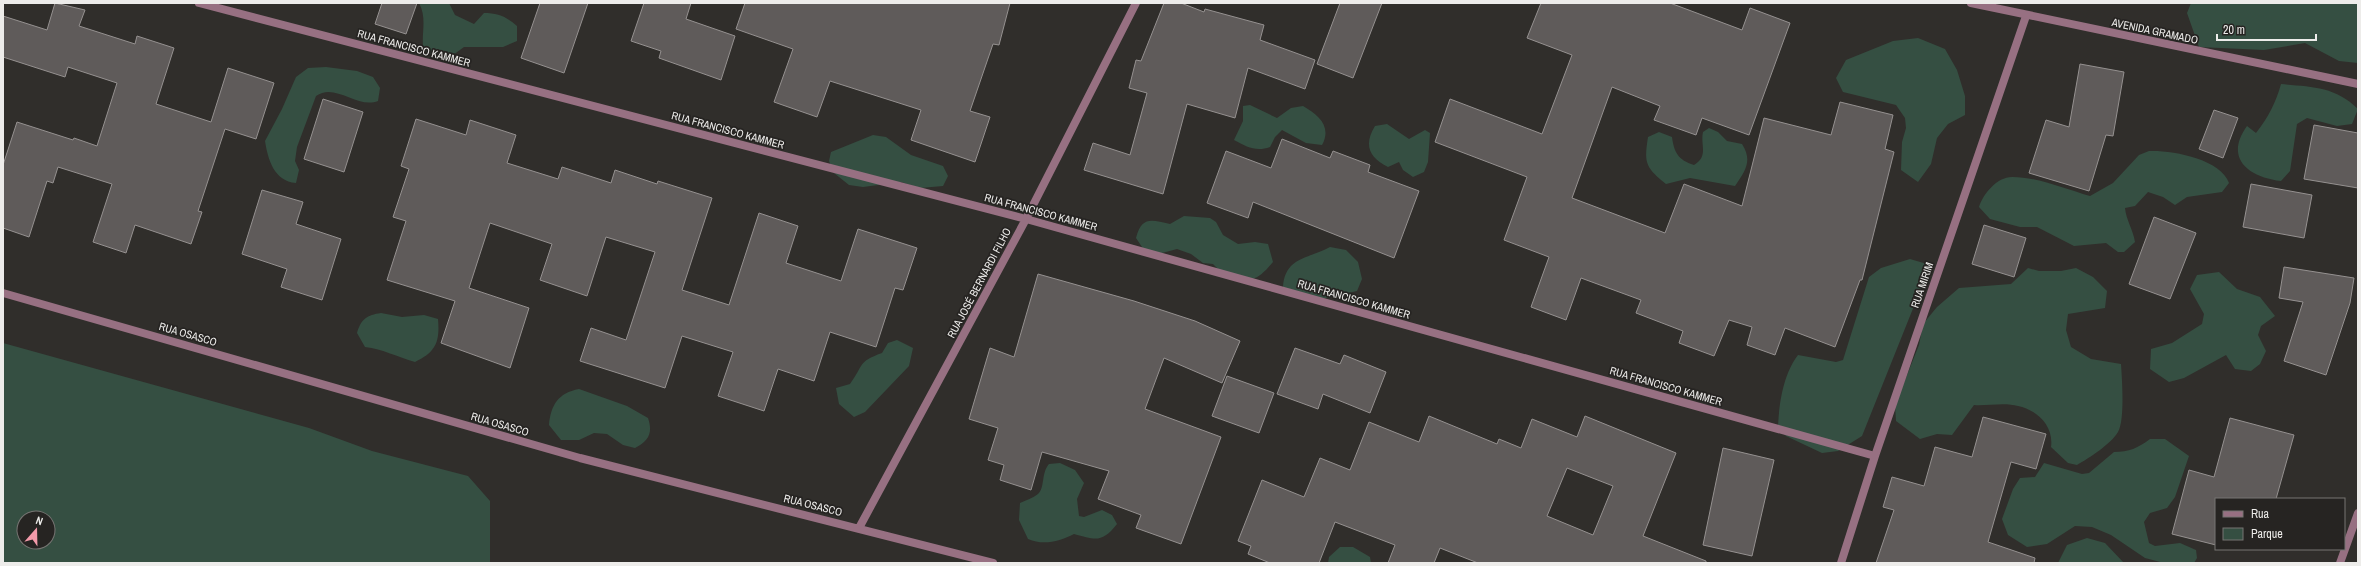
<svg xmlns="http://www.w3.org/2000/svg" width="2361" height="566" font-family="'Archivo Narrow',sans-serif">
<rect width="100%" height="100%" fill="#302e2b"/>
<path fill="#354f42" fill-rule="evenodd" d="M 419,3 L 449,3 L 455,15 L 474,24 L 484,13 C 498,13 507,17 517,26 L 517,41 L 503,47 L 464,47 L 453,55 L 439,56 L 424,52 C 420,35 428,20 419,3 Z
M 2191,3 L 2358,3 L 2358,63 L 2339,61 L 2305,43 L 2264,50 L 2199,47 L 2187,13 Z
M 1918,38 L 1945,49 L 1957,70 L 1965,96 L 1965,115 L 1948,124 L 1937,138 L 1931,164 L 1918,182 L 1901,170 L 1902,142 L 1906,128 L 1905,118 L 1896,105 L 1843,92 L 1836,78 L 1846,60 L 1893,41 Z
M 326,67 L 357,71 L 373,77 L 380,88 L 378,101 C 357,109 335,82 316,96 L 297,147 L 295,161 L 299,170 L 296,183 C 274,181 268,160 265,141 L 282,109 L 296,77 L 308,68 Z
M 2281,84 C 2311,87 2335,86 2358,109 L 2352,124 L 2337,126 L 2307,118 L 2297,124 L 2290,171 L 2281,181 C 2248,177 2224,158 2247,126 L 2256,133 C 2268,118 2276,102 2281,84 Z
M 1250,105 L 1277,118 L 1291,108 L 1303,106 C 1319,115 1332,127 1322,145 L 1306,143 L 1282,130 L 1275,137 L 1270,147 C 1256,152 1247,147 1234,140 L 1243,121 L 1243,106 Z
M 1387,124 L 1409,139 L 1425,130 L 1430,133 L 1428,162 L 1424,172 L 1413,177 L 1403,170 L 1399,162 L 1388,167 C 1368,157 1364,144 1375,126 Z
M 1709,128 L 1718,132 L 1727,141 L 1742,144 C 1753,161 1745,171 1735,186 L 1690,178 L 1666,184 C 1645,167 1644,163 1648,137 L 1659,132 L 1672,137 C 1674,152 1678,160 1694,165 C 1709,156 1700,145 1703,132 Z
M 873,135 L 886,137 L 911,155 L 943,166 L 948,176 L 943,186 L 920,188 L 901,182 L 863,187 L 849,185 L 834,173 L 829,161 L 831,152 Z
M 2149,151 C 2172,150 2221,159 2229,183 L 2222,192 L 2187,197 L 2175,205 L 2163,197 L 2148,192 L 2135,206 L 2125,208 C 2126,220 2133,229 2135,242 L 2124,252 L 2118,252 L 2106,243 L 2074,246 L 2037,227 L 2020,227 L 1990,219 L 1979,207 C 1983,194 1997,177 2012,177 C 2038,177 2065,189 2090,196 L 2113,183 L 2139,155 Z
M 1184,216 L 1210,218 L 1216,222 L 1223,235 L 1238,244 L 1255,242 L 1268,244 L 1273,262 C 1255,283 1253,280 1227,278 L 1213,264 L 1203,263 L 1191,254 L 1177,249 L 1162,253 L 1146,253 L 1136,238 C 1142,216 1151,220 1170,224 Z
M 1330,247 L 1346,250 L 1358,262 L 1362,279 L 1357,291 L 1321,299 L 1283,287 C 1285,257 1308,259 1330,247 Z
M 1910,259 L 1927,264 L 1927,282 L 1920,291 L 1862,436 L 1838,451 L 1822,453 L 1786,436 L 1778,428 C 1779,403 1783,375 1798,355 L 1836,362 L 1843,360 L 1869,277 L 1881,268 Z
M 2028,268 L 2039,271 L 2061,271 L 2076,268 L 2093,277 L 2107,291 L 2105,308 L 2068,314 L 2066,330 L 2071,347 L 2091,359 L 2121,364 C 2122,379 2125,420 2118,432 C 2111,444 2089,458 2077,465 L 2068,463 L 2051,447 C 2054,426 2037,410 2018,406 C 2005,402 1987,406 1974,405 L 1952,435 L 1937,434 L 1920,439 L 1896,421 L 1895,405 L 1919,345 L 1923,324 L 1937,307 L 1959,288 L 2011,284 Z
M 2219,272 L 2237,289 L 2260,297 L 2275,316 L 2261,326 L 2258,335 L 2266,351 L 2260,364 L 2251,371 L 2235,369 L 2226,355 L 2184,378 L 2169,382 L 2150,369 L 2151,349 L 2172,343 L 2202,324 L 2204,314 L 2190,289 L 2197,275 Z
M 381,313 L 402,317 L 424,315 L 438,319 C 440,342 436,352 415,362 C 397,357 383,349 365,347 L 357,333 C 361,319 367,315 381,313 Z
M 897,340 L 913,348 L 909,366 L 865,412 L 854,417 L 839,404 L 836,388 L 850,384 C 864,365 857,362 882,353 L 888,343 Z
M 3,343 L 309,428 L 372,451 L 468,476 L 490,501 L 490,563 L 3,563 ZM 24,518 L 48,518 L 48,542 L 24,542 Z
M 579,389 L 627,406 L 648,418 C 653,433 649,441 635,448 L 623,445 L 607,434 L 594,433 L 579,440 L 561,440 L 549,425 C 551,405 558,393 579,389 Z
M 2150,439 L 2165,439 L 2189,456 L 2175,497 L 2167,508 L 2150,513 L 2144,522 L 2149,543 L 2155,546 L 2180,543 L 2196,550 L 2197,558 L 2194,563 L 2164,563 L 2145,558 L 2111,535 L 2092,527 L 2075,526 L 2047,544 L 2027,547 L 2008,535 L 2002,519 L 2013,489 L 2020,478 L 2035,477 L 2044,463 L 2082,474 L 2089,473 L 2114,452 C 2129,452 2138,448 2150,439 Z
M 1060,463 L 1075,470 L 1084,483 L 1077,499 L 1079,516 L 1084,517 L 1102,510 L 1112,515 L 1117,524 C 1102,543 1096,540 1074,534 C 1060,541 1044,546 1028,539 L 1019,520 L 1020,503 C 1026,500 1033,498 1038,494 C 1045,488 1041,473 1049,464 Z
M 2087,538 L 2105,543 L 2124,563 L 2058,563 L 2067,545 Z
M 1340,547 L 1353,547 L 1370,557 L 1371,563 L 1328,563 L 1329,557 Z"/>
<path fill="#5f5b5a" stroke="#959190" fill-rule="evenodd" d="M 55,3 L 85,10 L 79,26 L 135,44 L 137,36 L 174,48 L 156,104 L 211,122 L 228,68 L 274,83 L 256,139 L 225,129 L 198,211 L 202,212 L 191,244 L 135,225 L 126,253 L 93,242 L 112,184 L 58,167 L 53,183 L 47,181 L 29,237 L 3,228 L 3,165 L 17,122 L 73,140 L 74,138 L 97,146 L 117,83 L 68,67 L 65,77 L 3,57 L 3,16 L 47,30 Z
M 382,3 L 417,3 L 406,34 L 375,24 Z
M 540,3 L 588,3 L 564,73 L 521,58 Z
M 644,3 L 691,3 L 686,19 L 735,36 L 721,80 L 659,58 L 661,51 L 631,41 Z
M 745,3 L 1010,3 L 999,45 L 993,44 L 970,111 L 990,117 L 975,162 L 911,140 L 921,110 L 830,81 L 817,117 L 774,102 L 793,49 L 736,29 Z
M 1164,3 L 1181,3 L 1204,12 L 1205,9 L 1264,25 L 1260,40 L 1315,60 L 1305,89 L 1248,68 L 1235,118 L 1187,104 L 1163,194 L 1084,170 L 1093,143 L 1130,155 L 1147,93 L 1129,88 L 1136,60 L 1141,61 Z
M 1340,3 L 1382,3 L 1353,78 L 1317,64 Z
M 1541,3 L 1670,3 L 1742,30 L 1750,8 L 1790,23 L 1749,135 L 1702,118 L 1696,135 L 1654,120 L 1660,106 L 1612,87 L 1572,198 L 1665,233 L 1684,184 L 1742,206 L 1764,118 L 1831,135 L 1840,102 L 1893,115 L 1885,149 L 1894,152 L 1862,280 L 1860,280 L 1835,347 L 1785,328 L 1775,355 L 1747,345 L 1752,327 L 1729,320 L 1714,356 L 1679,343 L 1683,331 L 1636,313 L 1641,300 L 1581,278 L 1566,320 L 1531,307 L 1549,257 L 1504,240 L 1527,177 L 1435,142 L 1450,99 L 1542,134 L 1572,55 L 1527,38 Z
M 2080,64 L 2124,72 L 2113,136 L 2106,135 L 2089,191 L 2029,173 L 2046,120 L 2069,127 Z
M 323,99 L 363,112 L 344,172 L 304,159 Z
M 2214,110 L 2238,118 L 2223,158 L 2199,149 Z
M 416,119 L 466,135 L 470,120 L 516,135 L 507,163 L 558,179 L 562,167 L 611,183 L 615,170 L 657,184 L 658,181 L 712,198 L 682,290 L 729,305 L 759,213 L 798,226 L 786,263 L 841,281 L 858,229 L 917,248 L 903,290 L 895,288 L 876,347 L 830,332 L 814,381 L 778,369 L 764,411 L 718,396 L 733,352 L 682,336 L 665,388 L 580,361 L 591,328 L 626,340 L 655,252 L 606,237 L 587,296 L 540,280 L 552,244 L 490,223 L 469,288 L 529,308 L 510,368 L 441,343 L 455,301 L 387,280 L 406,221 L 393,217 L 409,169 L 401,166 Z
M 2314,125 L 2358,133 L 2358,188 L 2304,179 Z
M 1282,139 L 1330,158 L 1333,151 L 1370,165 L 1368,172 L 1419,191 L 1394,258 L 1253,202 L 1248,218 L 1207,203 L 1226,151 L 1271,168 Z
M 2251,184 L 2312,195 L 2304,238 L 2243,227 Z
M 262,190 L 303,202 L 296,224 L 341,239 L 322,300 L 281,287 L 287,269 L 242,254 Z
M 2154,217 L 2196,233 L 2170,299 L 2129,284 Z
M 1984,225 L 2026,238 L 2014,277 L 1972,264 Z
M 2284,267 L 2354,278 L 2350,303 L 2326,375 L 2284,361 L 2303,302 L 2279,298 Z
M 1038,274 L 1134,301 L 1195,321 L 1240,341 L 1222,383 L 1164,358 L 1145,409 L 1221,437 L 1181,544 L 1136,528 L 1141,515 L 1098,499 L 1109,471 L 1042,452 L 1031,490 L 1000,480 L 1004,465 L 988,460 L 998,428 L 969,419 L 990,348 L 1014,357 Z
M 1295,348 L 1340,364 L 1344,355 L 1386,372 L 1370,413 L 1323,394 L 1318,409 L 1277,394 Z
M 1227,376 L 1274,393 L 1259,433 L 1212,416 Z
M 1429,416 L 1497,444 L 1499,439 L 1521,448 L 1532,419 L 1577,437 L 1585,416 L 1676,453 L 1643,536 L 1706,561 L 1706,563 L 1478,563 L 1440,548 L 1434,563 L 1388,563 L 1395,545 L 1335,522 L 1319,563 L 1270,563 L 1248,554 L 1251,546 L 1238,541 L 1262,480 L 1304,497 L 1320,458 L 1350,470 L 1369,422 L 1419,442 ZM 1567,468 L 1613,486 L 1593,535 L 1547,516 Z
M 1983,417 L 2046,434 L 2036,469 L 2011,462 L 1988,542 L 2035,558 L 2034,563 L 1876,563 L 1894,510 L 1883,507 L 1892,477 L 1924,486 L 1935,447 L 1972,457 Z
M 2230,418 L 2294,435 L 2276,499 L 2216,499 L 2216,545 L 2172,534 L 2189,470 L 2214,477 Z
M 1723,448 L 1774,460 L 1752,556 L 1703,545 Z"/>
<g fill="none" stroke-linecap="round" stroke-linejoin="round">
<path stroke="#977082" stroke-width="8" d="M 199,3 L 1026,219 L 1875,456
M 3,293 L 580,458 L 993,563
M 859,528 L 1026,219 L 1136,3
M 1841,563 L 1875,456 L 2026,16
M 2340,563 L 2358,513"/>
<path stroke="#977082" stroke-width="8" d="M 1971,3 L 2358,84"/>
</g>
<g text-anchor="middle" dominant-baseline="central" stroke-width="3.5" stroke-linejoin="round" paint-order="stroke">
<g font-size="11" fill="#edecea" stroke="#262422">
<text transform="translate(2155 31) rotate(12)">AVENIDA GRAMADO</text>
<text transform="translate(414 48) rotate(15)">RUA FRANCISCO KAMMER</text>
<text transform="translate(728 130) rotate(15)">RUA FRANCISCO KAMMER</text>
<text transform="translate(1041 212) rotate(15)">RUA FRANCISCO KAMMER</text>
<text transform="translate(979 283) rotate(-62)">RUA JOSÉ BERNARDI FILHO</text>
<text transform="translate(1922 285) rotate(-71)">RUA MIRIM</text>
<text transform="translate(1354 299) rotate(16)">RUA FRANCISCO KAMMER</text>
<text transform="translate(188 334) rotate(16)">RUA OSASCO</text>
<text transform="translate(1666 386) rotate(16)">RUA FRANCISCO KAMMER</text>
<text transform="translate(500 424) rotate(16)">RUA OSASCO</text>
<text transform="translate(813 505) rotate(14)">RUA OSASCO</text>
</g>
</g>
<rect width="2361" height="566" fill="none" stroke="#edecea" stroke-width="8"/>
<rect x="2215" y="498" width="130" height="52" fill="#262422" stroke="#767472"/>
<rect x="2223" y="511" width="20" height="6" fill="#977082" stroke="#767472"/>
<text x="2251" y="518" font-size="12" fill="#edecea">Rua</text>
<rect x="2223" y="528" width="20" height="12" fill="#354f42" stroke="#767472"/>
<text x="2251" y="538" font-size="12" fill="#edecea">Parque</text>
<g transform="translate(36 530) rotate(20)"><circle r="19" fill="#262422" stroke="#767472"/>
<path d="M0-3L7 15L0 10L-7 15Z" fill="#f39aaa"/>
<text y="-6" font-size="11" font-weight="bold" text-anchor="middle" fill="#edecea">N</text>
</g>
<path d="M2217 34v6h99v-6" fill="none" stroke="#edecea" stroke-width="2"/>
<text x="2223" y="34" font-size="12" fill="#edecea" stroke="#262422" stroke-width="3" paint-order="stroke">20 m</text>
</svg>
